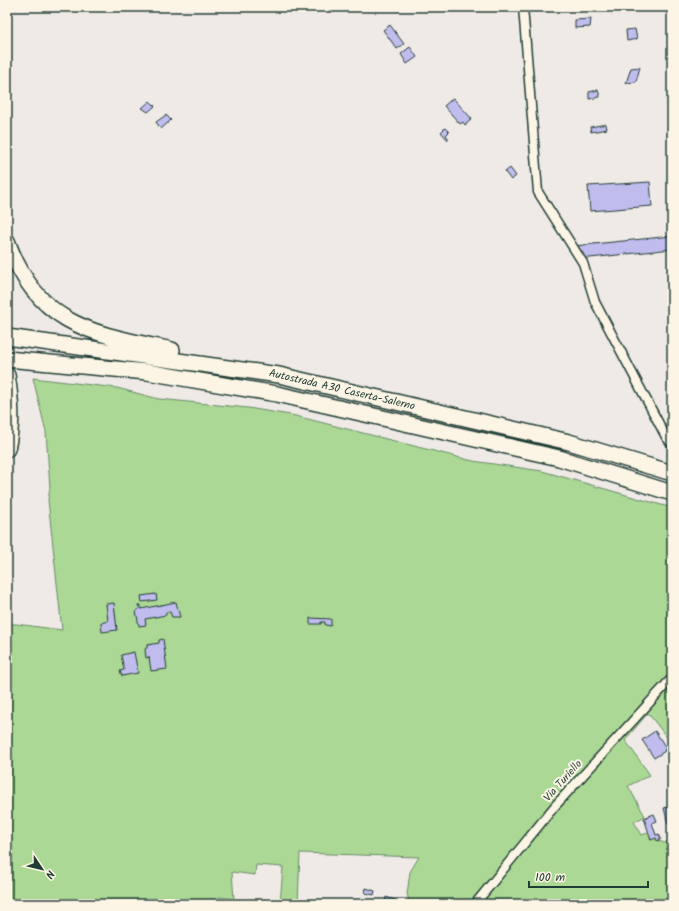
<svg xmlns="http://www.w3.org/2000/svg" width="679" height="911" font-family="Kalam,sans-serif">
<rect width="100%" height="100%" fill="#f0eae7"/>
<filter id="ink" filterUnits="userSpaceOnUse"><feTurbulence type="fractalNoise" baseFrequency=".025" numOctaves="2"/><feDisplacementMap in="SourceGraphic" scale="8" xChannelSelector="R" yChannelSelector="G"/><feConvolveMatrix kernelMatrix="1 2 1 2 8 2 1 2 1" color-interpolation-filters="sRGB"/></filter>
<g filter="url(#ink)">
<path fill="#acd896" stroke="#668a65" d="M 33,378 L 117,388 L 159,399 L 248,408 L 296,416 L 473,461 L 542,471 L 672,508 L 672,744 L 648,713 L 625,740 L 650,775 L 628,786 L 645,816 L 634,822 L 642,835 L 654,830 L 657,840 L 664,843 L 672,841 L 672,904 L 410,904 L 407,894 L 410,872 L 419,857 L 300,853 L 298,904 L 280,904 L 283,867 L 256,865 L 255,875 L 232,872 L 234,899 L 219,897 L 218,904 L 7,904 L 7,624 L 16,624 L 62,630 L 48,500 L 50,488 L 46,432 Z"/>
<path fill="#c1bcee" stroke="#1f3d34" d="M 591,19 L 590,27 L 575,28 L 575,20 Z
M 390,25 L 404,44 L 397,49 L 383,30 Z
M 635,29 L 637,39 L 627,41 L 626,30 Z
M 410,47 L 417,57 L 407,64 L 401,54 Z
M 640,67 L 636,82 L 626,83 L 631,68 Z
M 598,90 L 600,97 L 589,99 L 589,92 Z
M 453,98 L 472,119 L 465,125 L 463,122 L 460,124 L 444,106 Z
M 150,101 L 155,106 L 148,112 L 142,108 Z
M 166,115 L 171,120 L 161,129 L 156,122 Z
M 606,124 L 607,129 L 591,132 L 590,127 Z
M 445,128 L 449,132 L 446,135 L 449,139 L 448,140 L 441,132 Z
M 510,168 L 516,176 L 511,180 L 505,172 Z
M 650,182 L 652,206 L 590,211 L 588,186 Z
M 672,236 L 672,249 L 581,259 L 574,246 Z
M 156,594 L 157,600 L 142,602 L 141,596 Z
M 176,602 L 180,617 L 172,617 L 170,612 L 166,612 L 166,615 L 145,619 L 146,625 L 139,626 L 136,611 L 139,609 L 138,605 L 141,605 L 141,609 Z
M 114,603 L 117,630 L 102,632 L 101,623 L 108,621 L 106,604 Z
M 310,618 L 331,619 L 331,626 L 325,625 L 325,622 L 321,622 L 321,624 L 310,624 Z
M 163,639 L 167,669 L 151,671 L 149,657 L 146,658 L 145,649 L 147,648 L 147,645 L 159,643 L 159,640 Z
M 134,652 L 138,673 L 122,676 L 120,671 L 124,670 L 121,655 Z
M 655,731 L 666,748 L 664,750 L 665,751 L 654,758 L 642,740 Z
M 672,806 L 672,823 L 668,824 L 664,808 Z
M 654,814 L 657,821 L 652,823 L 656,835 L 659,834 L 661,839 L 657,841 L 656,838 L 651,840 L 644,818 Z
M 366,888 L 375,891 L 374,895 L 365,893 Z
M 386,897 L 395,900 L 394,904 L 385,904 Z"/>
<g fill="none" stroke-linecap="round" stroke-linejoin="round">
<g stroke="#1f3d34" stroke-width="11">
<path id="minor" d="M 523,7 L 538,192 L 583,263 L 595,302 L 666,437 L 672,444
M 475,904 L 554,807 L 672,678"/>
</g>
<g stroke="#1f3d34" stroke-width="18">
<path id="motorway" d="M 7,241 C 39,327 91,333 172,350
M 7,337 L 279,375 L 569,442 L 672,473
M 7,359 L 147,372 L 277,394 L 559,458 L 672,493
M 7,375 C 11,400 13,424 7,449"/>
</g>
<use href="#minor" stroke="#fcf5e5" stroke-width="8"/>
<use href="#motorway" stroke="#fcf5e5" stroke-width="15"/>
</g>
</g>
<g text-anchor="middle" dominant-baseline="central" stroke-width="4" stroke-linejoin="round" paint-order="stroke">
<g font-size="11" fill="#1f3d34" stroke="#fcf5e5">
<text transform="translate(342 390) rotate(13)">Autostrada A30 Caserta-Salerno</text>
<text transform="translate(563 781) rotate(-48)">Via Turiello</text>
</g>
</g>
<rect width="679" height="911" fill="none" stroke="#fcf5e5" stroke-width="24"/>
<rect x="12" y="12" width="655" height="887" fill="none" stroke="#1f3d34" stroke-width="1.5" filter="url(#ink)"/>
<g transform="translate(42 869) rotate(125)" stroke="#fcf5e5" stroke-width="3" paint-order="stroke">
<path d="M0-3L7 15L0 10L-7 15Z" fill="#1f3d34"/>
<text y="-6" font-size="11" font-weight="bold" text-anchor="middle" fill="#1f3d34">N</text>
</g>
<path d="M529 881v6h119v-6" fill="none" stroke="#1f3d34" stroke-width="2"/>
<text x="535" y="881" font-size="12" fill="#1f3d34" stroke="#fcf5e5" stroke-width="3" paint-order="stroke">100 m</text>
</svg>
